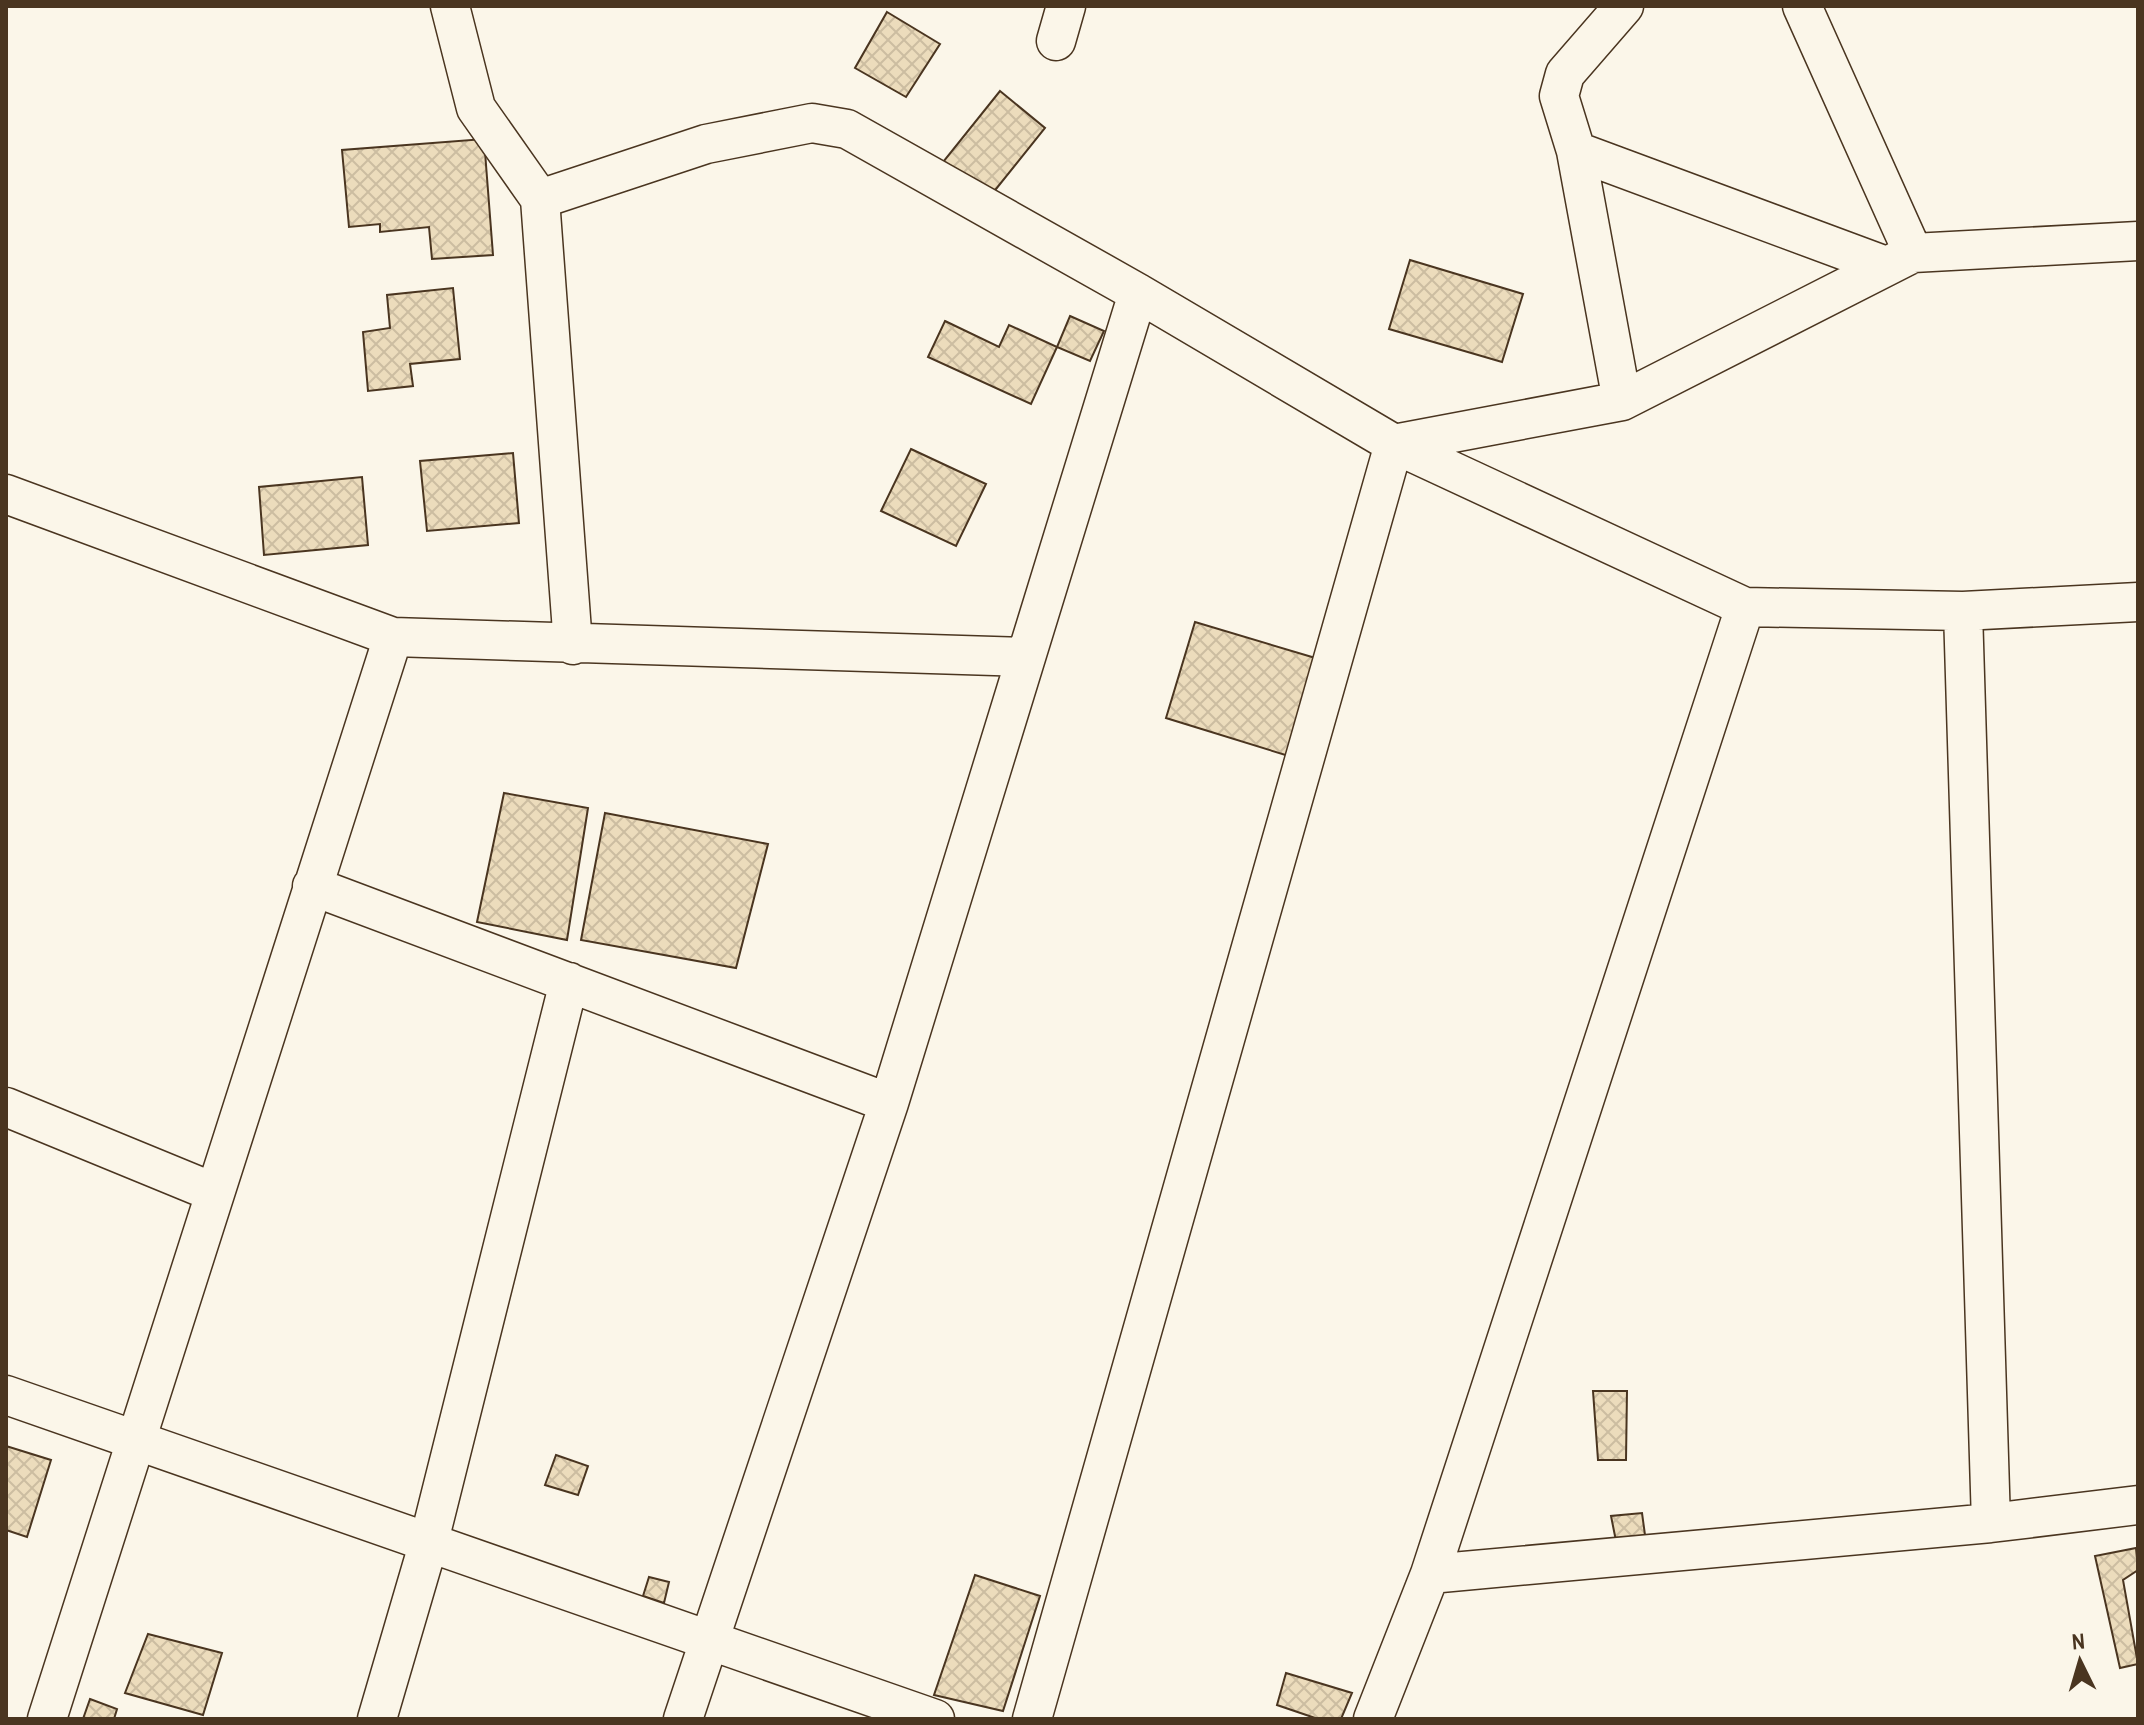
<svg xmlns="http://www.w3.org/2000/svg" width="2144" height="1725" font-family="'Archivo Narrow',sans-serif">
<defs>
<pattern id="building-cross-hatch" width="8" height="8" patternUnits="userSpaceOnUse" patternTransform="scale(2)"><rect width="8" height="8" fill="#ecdcbc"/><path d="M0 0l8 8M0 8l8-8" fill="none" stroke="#ccbda1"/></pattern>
</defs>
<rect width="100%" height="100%" fill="#fbf6e9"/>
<path fill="url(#building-cross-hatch)" stroke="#4a3520" stroke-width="2" d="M 887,12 L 940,44 L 906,97 L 855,68 Z
M 1000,91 L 1045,128 L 988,199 L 943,162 Z
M 484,139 L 493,255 L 432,259 L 429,227 L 380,232 L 380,224 L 349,227 L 342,150 Z
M 1410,260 L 1523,294 L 1502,362 L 1389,329 Z
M 453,288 L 460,359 L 410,364 L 413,386 L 368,391 L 363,332 L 390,328 L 387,295 Z
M 1070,316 L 1104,331 L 1090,361 L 1057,347 Z
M 945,321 L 999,347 L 1009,325 L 1057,347 L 1031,404 L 928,357 Z
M 911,449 L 986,484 L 956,546 L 881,511 Z
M 513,453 L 519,523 L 427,531 L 420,461 Z
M 362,477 L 368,545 L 264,555 L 259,487 Z
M 1195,622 L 1322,660 L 1292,757 L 1166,718 Z
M 504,793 L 588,808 L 567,940 L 477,922 Z
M 605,813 L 768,844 L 736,968 L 581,940 Z
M 1593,1391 L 1627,1391 L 1626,1460 L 1598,1460 Z
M 6,1446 L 51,1460 L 27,1537 L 6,1530 Z
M 556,1455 L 588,1466 L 578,1495 L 545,1485 Z
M 1642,1513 L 1645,1535 L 1616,1541 L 1611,1516 Z
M 2136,1548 L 2138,1570 L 2123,1580 L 2138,1664 L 2120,1668 L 2095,1556 Z
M 975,1575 L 1040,1596 L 1003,1711 L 934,1695 Z
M 649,1577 L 669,1582 L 664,1603 L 643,1596 Z
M 148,1634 L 222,1653 L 203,1715 L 125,1693 Z
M 1286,1673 L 1352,1693 L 1341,1719 L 1318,1719 L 1277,1705 Z
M 90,1699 L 117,1709 L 114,1719 L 83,1719 Z"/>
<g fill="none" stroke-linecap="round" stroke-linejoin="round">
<g stroke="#4a3520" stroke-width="41">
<path id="minor" d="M 450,6 L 476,108 L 540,199 L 573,645
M 1802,6 L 1913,253
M 1056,41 L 1066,6
M 1576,151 L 1886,266
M 540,199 L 706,144 L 812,123 L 847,129 L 1138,293 L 1394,444 L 1745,607 L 1963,611 L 2138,602
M 1622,401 L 1576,151 L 1559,96 L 1565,74 L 1624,6
M 1394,444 L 1622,401 L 1913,253 L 2138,241
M 6,494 L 393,637 L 1026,657
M 1963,611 L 1991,1523
M 312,886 L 889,1103
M 6,1107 L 213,1192
M 6,1395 L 935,1719
M 1430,1574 L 1991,1523 L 2138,1505
M 47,1719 L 393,637
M 377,1719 L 428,1545 L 569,982
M 683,1719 L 889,1103 L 1138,293
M 1032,1719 L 1394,444
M 1373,1719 L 1430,1574 L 1745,607"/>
</g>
<use href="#minor" stroke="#fbf6e9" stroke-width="38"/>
</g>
<rect width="2144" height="1725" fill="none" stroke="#4a3520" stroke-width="16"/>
<g transform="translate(2080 1661) rotate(355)" stroke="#fbf6e9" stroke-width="6" paint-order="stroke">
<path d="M0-6L14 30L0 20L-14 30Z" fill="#4a3520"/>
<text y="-12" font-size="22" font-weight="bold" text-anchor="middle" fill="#4a3520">N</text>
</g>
</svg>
